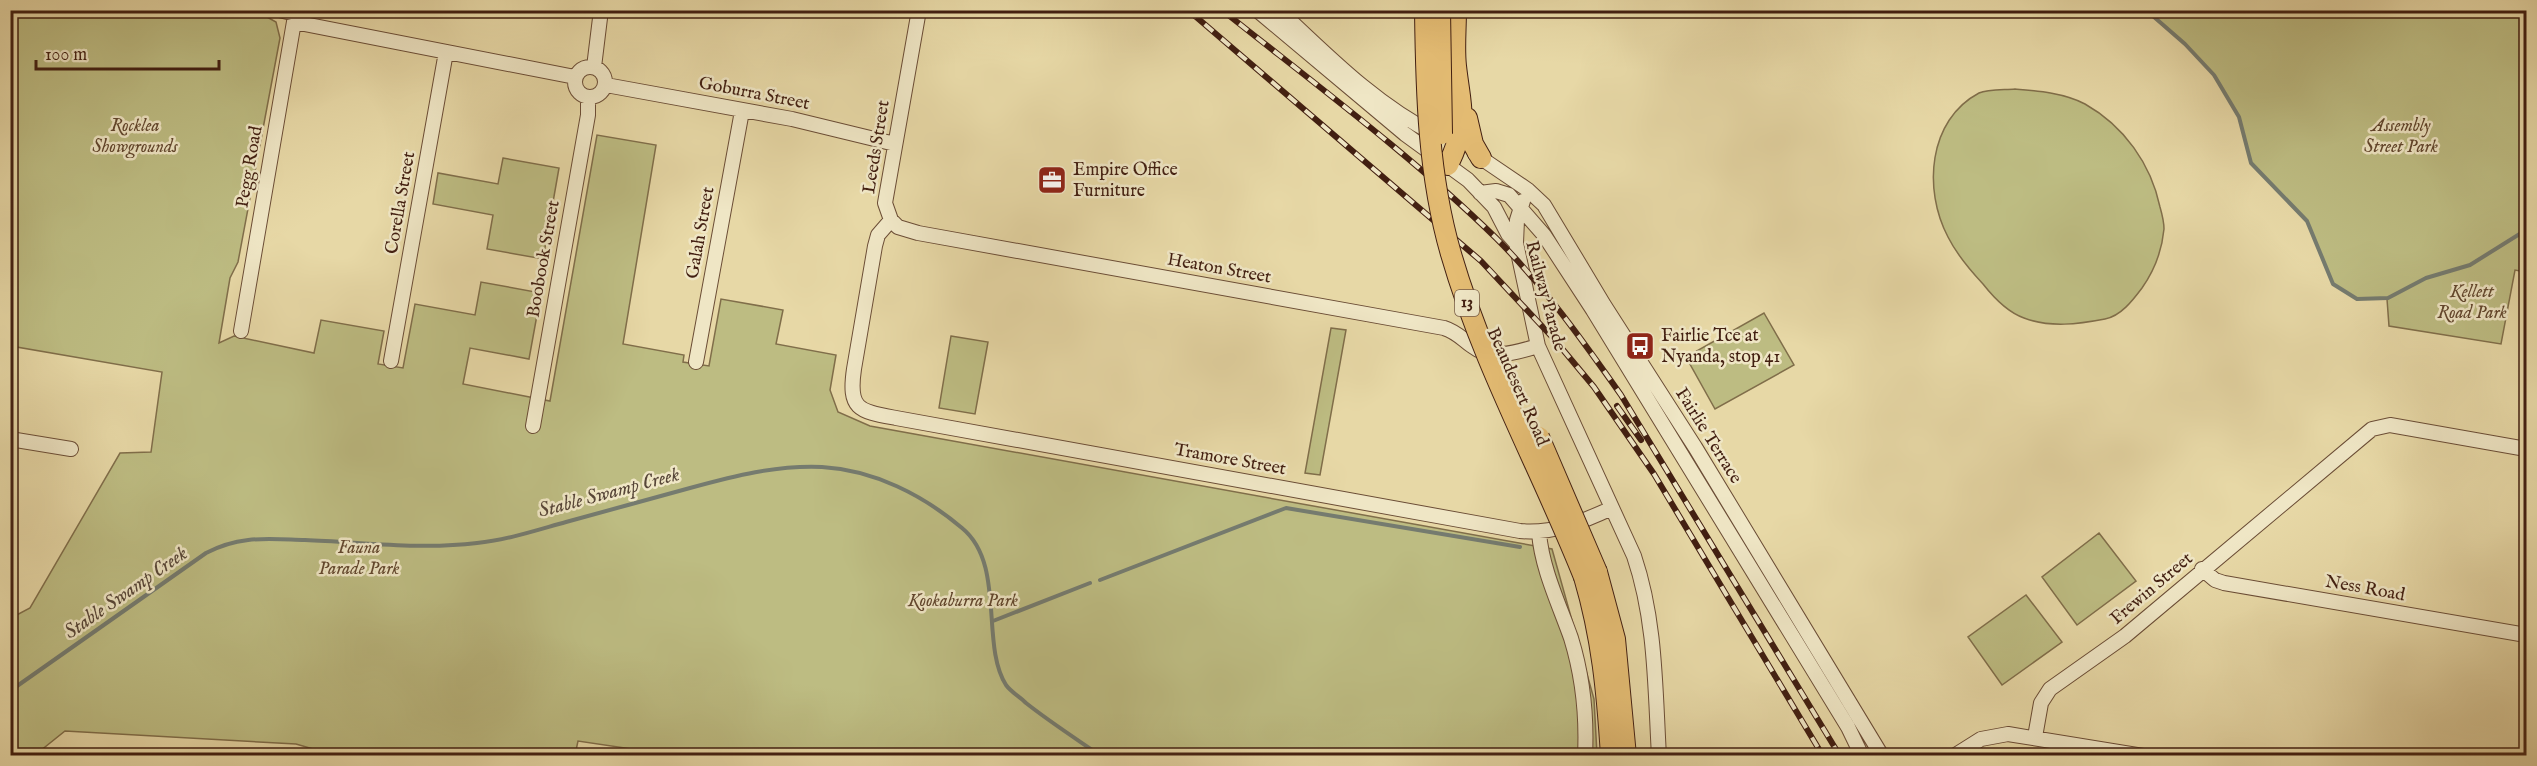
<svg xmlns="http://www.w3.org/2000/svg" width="2537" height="766" font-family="'IM FELL English',serif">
<rect width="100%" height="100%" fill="#e7d8a6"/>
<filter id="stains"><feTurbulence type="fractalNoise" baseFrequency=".00333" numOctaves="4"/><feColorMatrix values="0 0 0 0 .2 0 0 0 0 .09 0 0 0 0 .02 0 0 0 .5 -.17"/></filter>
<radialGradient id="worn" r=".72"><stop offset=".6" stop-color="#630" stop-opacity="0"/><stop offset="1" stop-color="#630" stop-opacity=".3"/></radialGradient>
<path fill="#bdbc82" stroke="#806e4a" stroke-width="1.5" d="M 234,10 L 267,17 L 276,22 L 280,38 L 238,262 L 230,278 L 219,343 L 234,336 L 314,353 L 321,320 L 384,331 L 378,364 L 403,368 L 415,304 L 475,315 L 481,282 L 541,293 L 529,359 L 470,348 L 463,384 L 550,401 L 597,135 L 656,145 L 623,344 L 684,355 L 683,362 L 709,366 L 721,299 L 783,310 L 776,344 L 836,355 L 830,390 L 838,412 L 870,426 L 1552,549 L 1594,699 L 1597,755 L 679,756 L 578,741 L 575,755 L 337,756 L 296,744 L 65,731 L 35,755 L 11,755 L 11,618 L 30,608 L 120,453 L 151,452 L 162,372 L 11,346 L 10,11 Z
M 2146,11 L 2526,11 L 2526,272 L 2515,270 L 2501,344 L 2389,326 L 2387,299 L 2357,299 L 2333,284 L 2307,221 L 2251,163 L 2239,117 L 2214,75 L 2185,44 Z
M 2015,89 C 2038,91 2064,93 2085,104 C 2124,126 2151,164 2160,207 C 2162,214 2164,222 2164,229 C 2162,250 2154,271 2142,288 C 2133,300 2121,316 2105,319 C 2079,324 2050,328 2024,318 C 2007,312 1994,298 1983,284 C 1969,269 1957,255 1948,237 C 1923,190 1928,120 1979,93 C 1988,89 2004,90 2015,89 Z
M 503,158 L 559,168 L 543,259 L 487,249 L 493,215 L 433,204 L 438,173 L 498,184 Z
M 1764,313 L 1794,365 L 1715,409 L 1686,357 Z
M 1331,328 L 1346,330 L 1320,475 L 1305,473 Z
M 951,336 L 988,342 L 975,414 L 939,408 Z
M 2099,533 L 2136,581 L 2077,625 L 2042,577 Z
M 2026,595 L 2062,642 L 2002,685 L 1968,637 Z"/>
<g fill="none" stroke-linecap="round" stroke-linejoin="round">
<path stroke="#757b6f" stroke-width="4" d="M 2146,10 L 2185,44 L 2214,75 L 2239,117 L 2251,163 L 2307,221 L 2333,284 L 2357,299 L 2388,298 L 2426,278 L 2470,265 L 2526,230
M 1100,580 L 1286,508 L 1520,547
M 993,621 L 1090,583
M 10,691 L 206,553 C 240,535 268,539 305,540 C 362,542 420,550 477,543 C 507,540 537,530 566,522 C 607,511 649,499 690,488 C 734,476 776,465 822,467 C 874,470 923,495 962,528 C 1006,564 980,644 1006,685 C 1011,692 1020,697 1026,703 C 1050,722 1075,738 1101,756"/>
<g stroke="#6b4d36" stroke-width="16">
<path id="minor" d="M 279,10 L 296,14
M 919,10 L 885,203 L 891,220 L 878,235 L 875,246 L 854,369 C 848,410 859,411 896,418 L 1520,531 C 1553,534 1582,522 1612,508
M 1257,10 L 1405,134 L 1468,180 L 1494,207 L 1508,234 L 1516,243 L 1538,346 L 1634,556 C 1656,621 1655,688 1659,756
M 1279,10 C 1328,56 1376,105 1436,135
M 294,22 L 575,77
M575 82a15 15 0 1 1 30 0a15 15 0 1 1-30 0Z
M 594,67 L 601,10
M 606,85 L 792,119 L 895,144
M 1475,154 L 1528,190 L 1544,205 L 1604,305 L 1695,447 L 1882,756
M 1480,193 L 1496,191 L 1509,195 L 1544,235 L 1593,310 L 1848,727 L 1862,756
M 891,220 L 898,227 L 918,233 L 1444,328 C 1457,332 1462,339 1472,346 C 1491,361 1517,352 1538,346
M 1516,243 L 1517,220 L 1523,201
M 241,331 L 296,10
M 391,361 L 446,52
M 696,362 L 742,111
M 533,426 L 588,115 L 588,97
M 10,439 L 71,449
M 1539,533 C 1542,569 1559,604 1571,638 C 1583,677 1587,715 1585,756
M 2202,569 L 2215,580 L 2224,583 L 2526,635
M 2035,737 L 2041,703 L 2050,689 L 2125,636 L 2372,429 L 2390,425 L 2526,449
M 1954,756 L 1981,739 L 2008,734 L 2143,756"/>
</g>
<g stroke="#421f11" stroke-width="22">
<path id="highway" d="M 1467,118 L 1473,144 L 1481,158
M 1448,165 C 1469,121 1461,111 1456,66 C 1454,48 1456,29 1456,10
M 1597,572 L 1615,639 L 1626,756
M 1584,577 C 1602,638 1607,692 1611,756"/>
</g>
<use href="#minor" stroke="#efe6c5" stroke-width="14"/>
<use href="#highway" stroke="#e4bc73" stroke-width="20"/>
<g stroke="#421f11" stroke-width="6">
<path id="rail" d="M 1188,10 L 1481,261 L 1554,339 L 1594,387 L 1654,474 L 1823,756
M 1222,10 C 1315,84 1411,155 1496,238 C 1543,285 1583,341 1621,395 L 1840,756
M 1617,406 L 1641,440"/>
</g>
<use href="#rail" stroke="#efe6c5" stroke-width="4" stroke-dasharray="11" stroke-linecap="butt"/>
<g stroke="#421f11" stroke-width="22" stroke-linecap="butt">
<path id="highway-bridge" d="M 1425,10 C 1426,92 1428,175 1451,254 C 1483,365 1541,469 1584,577
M 1440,10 L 1442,134
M 1539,437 L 1597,572"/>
</g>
<use href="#highway-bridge" stroke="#e4bc73" stroke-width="20"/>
</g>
<defs>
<g id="office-square" transform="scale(1.5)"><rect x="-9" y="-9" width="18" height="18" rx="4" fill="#8f2418" stroke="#efe6c5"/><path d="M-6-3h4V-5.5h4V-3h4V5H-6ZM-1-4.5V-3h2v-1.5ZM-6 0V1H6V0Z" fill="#fff"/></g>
<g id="bus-square" transform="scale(1.5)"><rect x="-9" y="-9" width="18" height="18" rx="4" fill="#8f2418" stroke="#efe6c5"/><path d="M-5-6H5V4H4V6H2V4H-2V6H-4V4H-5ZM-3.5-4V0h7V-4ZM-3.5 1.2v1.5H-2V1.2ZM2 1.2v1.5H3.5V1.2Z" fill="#fff"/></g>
</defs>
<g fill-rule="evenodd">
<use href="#office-square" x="1052" y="180"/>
<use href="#bus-square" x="1640" y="346"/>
</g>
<g text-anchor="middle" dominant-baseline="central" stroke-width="5" stroke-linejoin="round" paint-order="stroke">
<rect fill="#efe6c5" stroke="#765b47" stroke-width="1.5" x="1455" y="290" width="24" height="26" rx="4.5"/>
<g font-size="16" font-weight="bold" fill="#421f11">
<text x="1467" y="303">13</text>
</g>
<g font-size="18" fill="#421f11" stroke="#efe6c5">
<text transform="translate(754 94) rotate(11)">Goburra Street</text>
<text transform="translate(877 147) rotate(-81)">Leeds Street</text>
<text transform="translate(250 167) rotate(-80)">Pegg Road</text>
<text transform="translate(401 203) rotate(-80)">Corella Street</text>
<text transform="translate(701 233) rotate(-80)">Galah Street</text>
<text transform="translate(544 259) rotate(-80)">Boobook Street</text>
<text transform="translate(1219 269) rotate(10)">Heaton Street</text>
<text transform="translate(1545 296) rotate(75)">Railway Parade</text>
<text transform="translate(1517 387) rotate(66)">Beaudesert Road</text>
<text transform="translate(1708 436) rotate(58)">Fairlie Terrace</text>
<text transform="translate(1230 460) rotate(10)">Tramore Street</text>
<text transform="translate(2152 589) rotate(-40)">Frewin Street</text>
<text transform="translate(2365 589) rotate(10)">Ness Road</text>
</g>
<g font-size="18" font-style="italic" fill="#61462d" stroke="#efe6c5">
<text x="135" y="126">Rocklea<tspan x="135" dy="21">Showgrounds</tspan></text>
<text x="2401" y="126">Assembly<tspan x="2401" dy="21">Street Park</tspan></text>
<text x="2472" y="292">Kellett<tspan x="2472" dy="21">Road Park</tspan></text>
<text x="359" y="548">Fauna<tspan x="359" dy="21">Parade Park</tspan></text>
<text x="963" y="601">Kookaburra Park</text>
</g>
<g font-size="18" fill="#421f11" stroke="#efe6c5" text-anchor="start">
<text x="1073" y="170">Empire Office<tspan x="1073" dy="21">Furniture</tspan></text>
<text x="1661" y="336">Fairlie Tce at<tspan x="1661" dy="21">Nyanda, stop 41</tspan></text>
</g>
<g font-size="20" font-style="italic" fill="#574638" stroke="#efe6c5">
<text transform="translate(609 493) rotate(-15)">Stable Swamp Creek</text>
<text transform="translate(126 593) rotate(-35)">Stable Swamp Creek</text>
</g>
</g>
<rect width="2537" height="766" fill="none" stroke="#e7d8a6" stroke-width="36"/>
<rect x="12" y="12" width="2513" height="742" fill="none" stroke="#421f11" stroke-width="3"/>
<rect x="18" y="18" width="2501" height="730" fill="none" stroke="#421f11" stroke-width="1.5"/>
<path d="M36 60v9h183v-9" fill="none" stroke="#421f11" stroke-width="3"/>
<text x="45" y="60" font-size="18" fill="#421f11" stroke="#efe6c5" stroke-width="4.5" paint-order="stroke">100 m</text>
<rect width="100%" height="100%" filter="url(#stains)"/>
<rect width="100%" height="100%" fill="url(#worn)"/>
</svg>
